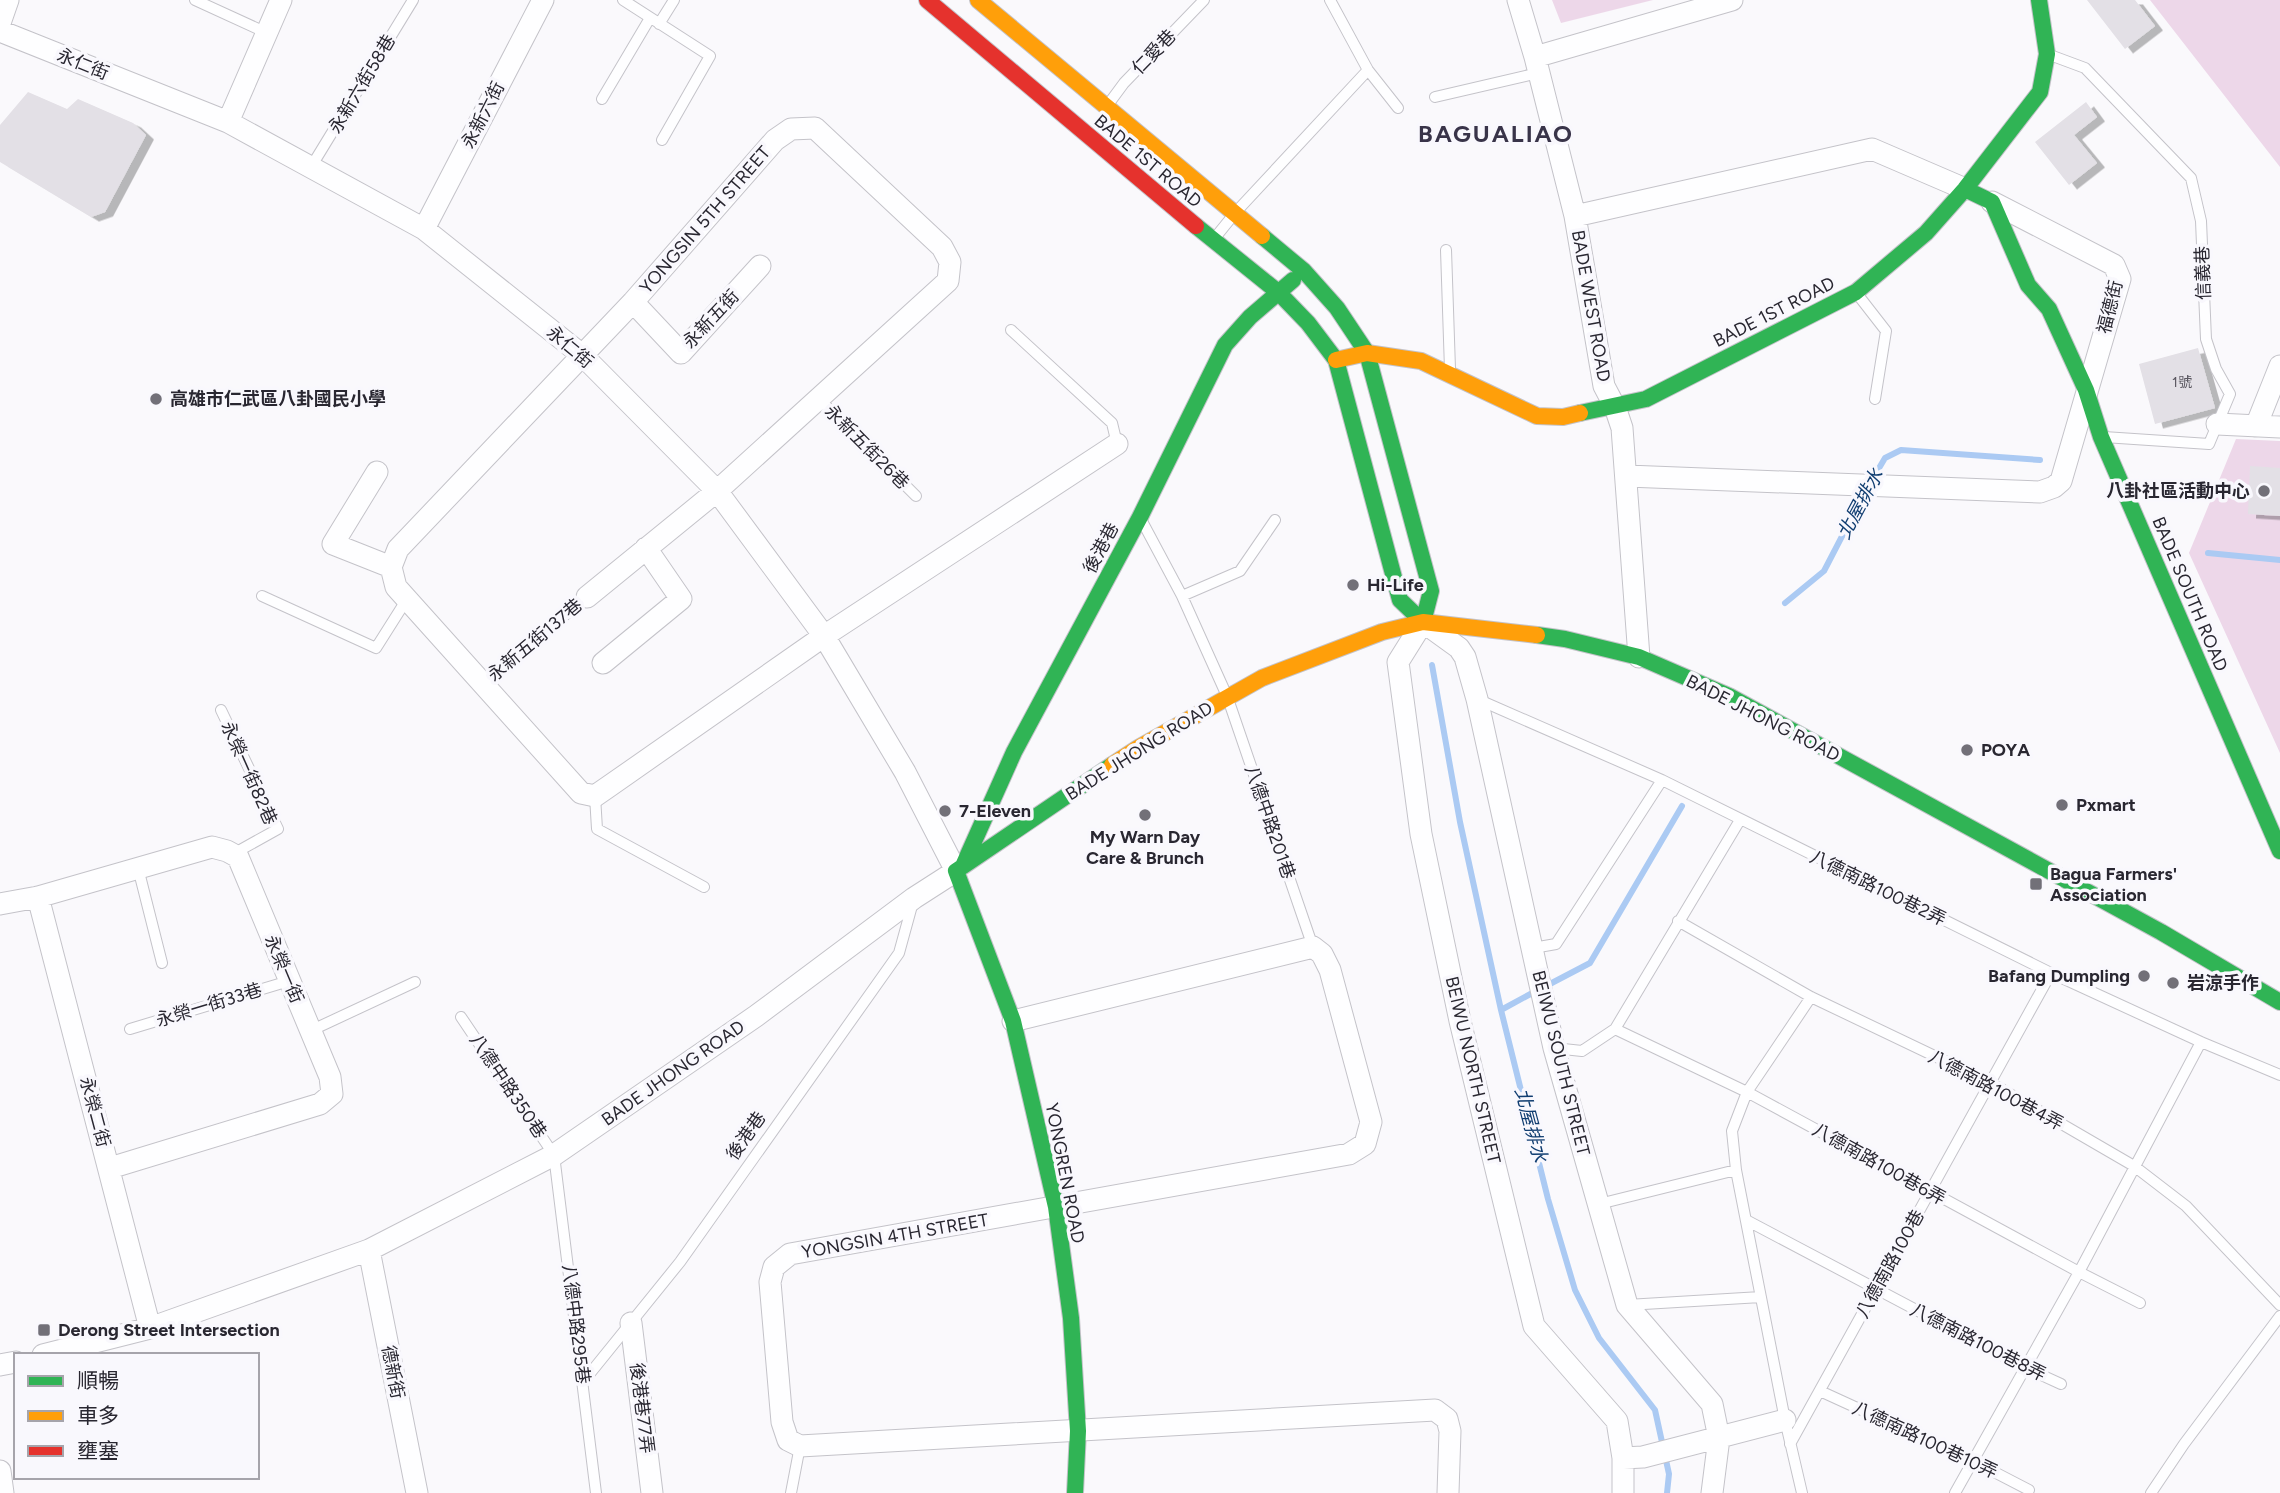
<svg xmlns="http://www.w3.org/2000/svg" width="2280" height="1493" font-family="Figtree,'Noto Sans TC',sans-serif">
<defs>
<filter id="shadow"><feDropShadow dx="8" dy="4.5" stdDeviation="0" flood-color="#0004"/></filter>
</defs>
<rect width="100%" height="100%" fill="#faf9fc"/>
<path fill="#edd7e9" d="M 1552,0 L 1653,0 L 1561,23 Z
M 2150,0 L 2280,0 L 2280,167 Z
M 2236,439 L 2280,441 L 2280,753 L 2189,553 Z"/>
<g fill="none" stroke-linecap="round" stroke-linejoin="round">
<path stroke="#abcaf3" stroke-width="6" d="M 1872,480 L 1885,458 L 1901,450 L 2040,460
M 2208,553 L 2280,560
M 1785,603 L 1824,571 L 1866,490
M 1432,665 L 1460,822 L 1501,1010 L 1548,1199 L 1575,1290 L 1599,1338 L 1655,1410 L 1669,1474 L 1667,1493
M 1546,986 L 1590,963 L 1682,806
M 1501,1010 L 1536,991"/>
</g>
<path fill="#e3e0e6" filter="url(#shadow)" d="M 2087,0 L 2135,0 L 2155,26 L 2125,49 Z
M 28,92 L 67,109 L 78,99 L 133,123 L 146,135 L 105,212 L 91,217 L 0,162 L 0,125 Z
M 2086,102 L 2097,117 L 2074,135 L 2097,163 L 2069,185 L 2035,142 Z
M 2198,348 L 2215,408 L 2155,424 L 2139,364 Z
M 2250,466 L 2280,468 L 2280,516 L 2248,514 Z"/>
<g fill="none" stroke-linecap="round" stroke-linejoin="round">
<g stroke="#c4c3c9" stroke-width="12">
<path id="lane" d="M 195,0 L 267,33
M 623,0 L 710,56 L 662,140
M 1330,0 L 1368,70 L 1398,108
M 659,24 L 674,0
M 2050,55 L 2085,68 L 2191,178 L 2201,221 L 2206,339 L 2216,369 L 2230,394 L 2209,444 L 2104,437
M 1435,97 L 1538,73
M 602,99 L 650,18
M 1107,106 L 1124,83 L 1204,0
M 311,167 L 413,0
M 1214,239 L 1235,213 L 1368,70
M 1446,250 L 1450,369
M 1858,295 L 1886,331 L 1875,399
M 1011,330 L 1112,423 L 1117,444
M 819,399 L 916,496
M 1143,523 L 1182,596 L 1227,696 L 1313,947
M 262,596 L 376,648 L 407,599
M 1182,596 L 1240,571 L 1275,520
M 483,683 L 587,597
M 1477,699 L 1662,780 L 2051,973 L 2201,1042 L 2280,1075
M 221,710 L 278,829 L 233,854
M 595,796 L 597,829 L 704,887
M 138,868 L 162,963
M 1678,921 L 1811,997 L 1991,1083 L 2134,1166 L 2186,1206 L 2280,1305
M 1533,948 L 1556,944 L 1662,780
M 461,1017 L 554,1155 L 596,1493
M 130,1029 L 289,981
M 1615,1029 L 1747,1092 L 2079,1272 L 2140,1303
M 310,1031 L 415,982
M 1554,1048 L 1582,1051 L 1615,1029 L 1740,820
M 1599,1204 L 1736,1170
M 1746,1220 L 2026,1368 L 2061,1384
M 1627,1305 L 1761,1297
M 583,1382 L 680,1262 L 899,953 L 913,902
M 1820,1391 L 1973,1461 L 2029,1490
M 1790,1444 L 2051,973
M 791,1493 L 800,1446
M 1802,1493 L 1785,1420 L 1736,1170 L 1732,1131 L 1747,1092 L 1811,997
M 1955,1493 L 2079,1272 L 2201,1042
M 2151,1493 L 2184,1444 L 2280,1316"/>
</g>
<g stroke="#c4c3c9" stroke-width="23">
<path id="street" d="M 1518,0 L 1535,57 L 1575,216 L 1604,386 L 1615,407 L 1622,428 L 1639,657
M 0,23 L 8,0
M 0,31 L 228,122 L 424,229 L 582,355 L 717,491 L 824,636 L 905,772 L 956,871 L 914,898 L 756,1016 L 554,1155 L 369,1250 L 150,1328 L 43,1355
M 1535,57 L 1732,0
M 228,122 L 281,0
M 1575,216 L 1872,149 L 1965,189
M 424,229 L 543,0
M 633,302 L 681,353 L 760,266
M 2217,424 L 2280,427
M 2256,426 L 2280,366
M 377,472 L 333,544 L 391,567
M 1627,476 L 2040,492 L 2054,487 L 2061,481 L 2120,279 L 2114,265 L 1992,202
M 587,597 L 717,491 L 948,281 L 950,262 L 942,247 L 815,128 L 791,129 L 775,140 L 633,302 L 398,549 L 391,567 L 396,587 L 581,793 L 595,796 L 608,787 L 824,636 L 1117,444
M 603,663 L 681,599 L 646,548
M 38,897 L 150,1328
M 0,904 L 38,897 L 212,847 L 227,851 L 238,857 L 330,1077 L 332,1094 L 320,1104 L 110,1168
M 1013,1021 L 1313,947 L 1322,954 L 1330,970 L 1371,1122 L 1365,1144 L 1349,1154 L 790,1254 L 774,1267 L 770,1282 L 782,1422 L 788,1440 L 800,1446 L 1435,1410 L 1447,1419 L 1450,1431 L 1448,1493
M 369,1250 L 417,1493
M 631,1323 L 652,1493
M 0,1365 L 16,1362
M 1623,1458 L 1643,1457 L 1785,1420
M 0,1471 L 3,1493
M 1623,1493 L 1623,1458 L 1617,1421 L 1534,1326 L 1460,1021 L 1421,834 L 1398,662 L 1423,622 L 1459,648 L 1465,657 L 1477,699 L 1554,1048 L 1627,1305 L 1712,1404 L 1719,1438 L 1712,1493"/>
</g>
<g stroke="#c4c3c9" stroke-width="18">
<path id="fast" d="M 1965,189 L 1992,202 L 2028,285 L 2049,309 L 2086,390 L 2101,437 L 2280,851
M 1196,226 L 1278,292 L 1308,323 L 1336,360 L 1400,600 L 1423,622
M 1262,236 L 1304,271 L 1337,308 L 1367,353 L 1431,591 L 1423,622
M 1580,413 L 1646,399 L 1856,292 L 1926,233 L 1965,189 L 2040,92 L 2047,54 L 2039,0
M 1537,635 L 1565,639 L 1639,657 L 1729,696 L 2161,932 L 2280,1002
M 963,866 L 1014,752 L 1140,517 L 1225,345 L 1250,317 L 1293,280
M 1075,1493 L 1078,1431 L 1071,1318 L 1056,1207 L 1013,1021 L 956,871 L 1112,765"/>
</g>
<g stroke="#c4c3c9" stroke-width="18">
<path id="slow" d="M 978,0 L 1262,236
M 1336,360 L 1367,353 L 1421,361 L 1537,416 L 1563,417 L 1580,413
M 1112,765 L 1138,748 L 1262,678 L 1382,632 L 1423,622 L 1537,635"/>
</g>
<g stroke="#c4c3c9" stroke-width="18">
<path id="jam" d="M 927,0 L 1196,226"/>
</g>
<use href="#lane" stroke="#fefeff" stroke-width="10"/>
<use href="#street" stroke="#fefeff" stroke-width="21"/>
<use href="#fast" stroke="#30b455" stroke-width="16"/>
<use href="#slow" stroke="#ff9f0a" stroke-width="16"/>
<use href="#jam" stroke="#e5322d" stroke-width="16"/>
</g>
<g fill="#727078" stroke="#f9f8fd" stroke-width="2.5">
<circle cx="156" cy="399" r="7"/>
<circle cx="2264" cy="491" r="7"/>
<circle cx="1353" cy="585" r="7"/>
<circle cx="1967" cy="750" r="7"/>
<circle cx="2062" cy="805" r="7"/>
<circle cx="945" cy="811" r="7"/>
<circle cx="1145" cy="815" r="7"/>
<rect x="2029" y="877" width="14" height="14" rx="3.5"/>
<circle cx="2144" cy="976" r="7"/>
<circle cx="2173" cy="983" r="7"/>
<rect x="37" y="1323" width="14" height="14" rx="3.5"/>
</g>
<g text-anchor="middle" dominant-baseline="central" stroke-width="7" stroke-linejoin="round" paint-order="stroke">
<g font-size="14" fill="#5a5760">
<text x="2182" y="382">1號</text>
</g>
<g font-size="18" fill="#292731" stroke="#f9f8fd">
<text transform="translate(1154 52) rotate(-46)">仁愛巷</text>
<text transform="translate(83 64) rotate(22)">永仁街</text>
<text transform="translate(362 84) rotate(-59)">永新六街58巷</text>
<text transform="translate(483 115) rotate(-63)">永新六街</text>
<text transform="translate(1148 161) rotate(40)">BADE 1ST ROAD</text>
<text transform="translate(705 220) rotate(-49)">YONGSIN 5TH STREET</text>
<text transform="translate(2203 273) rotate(-92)">信義巷</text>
<text transform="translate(1591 306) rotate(80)">BADE WEST ROAD</text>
<text transform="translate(2110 307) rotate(-76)">福德街</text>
<text transform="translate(1774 312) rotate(-27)">BADE 1ST ROAD</text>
<text transform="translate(711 319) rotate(-47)">永新五街</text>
<text transform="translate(570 347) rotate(40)">永仁街</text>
<text transform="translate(867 447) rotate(45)">永新五街26巷</text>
<text transform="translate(1101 548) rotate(-62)">後港巷</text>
<text transform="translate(2190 594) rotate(67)">BADE SOUTH ROAD</text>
<text transform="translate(535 640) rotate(-40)">永新五街137巷</text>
<text transform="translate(1763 718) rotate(27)">BADE JHONG ROAD</text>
<text transform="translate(1139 751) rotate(-32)">BADE JHONG ROAD</text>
<text transform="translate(249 773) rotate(66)">永榮一街82巷</text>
<text transform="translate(1270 822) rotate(71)">八德中路201巷</text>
<text transform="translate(1878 888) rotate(26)">八德南路100巷2弄</text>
<text transform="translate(284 969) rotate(67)">永榮一街</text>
<text transform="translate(209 1005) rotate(-17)">永榮一街33巷</text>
<text transform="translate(1561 1063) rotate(76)">BEIWU SOUTH STREET</text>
<text transform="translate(1473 1070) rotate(77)">BEIWU NORTH STREET</text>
<text transform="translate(673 1073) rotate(-35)">BADE JHONG ROAD</text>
<text transform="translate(508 1086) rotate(56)">八德中路350巷</text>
<text transform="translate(1996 1090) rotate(28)">八德南路100巷4弄</text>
<text transform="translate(95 1112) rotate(75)">永榮二街</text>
<text transform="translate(746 1136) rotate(-55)">後港巷</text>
<text transform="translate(1879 1164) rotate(29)">八德南路100巷6弄</text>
<text transform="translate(1065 1173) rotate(79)">YONGREN ROAD</text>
<text transform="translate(895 1236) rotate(-10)">YONGSIN 4TH STREET</text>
<text transform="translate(1890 1264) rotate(-61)">八德南路100巷</text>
<text transform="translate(576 1324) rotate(83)">八德中路295巷</text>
<text transform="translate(1978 1342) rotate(27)">八德南路100巷8弄</text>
<text transform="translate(393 1372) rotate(79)">德新街</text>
<text transform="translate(642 1408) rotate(83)">後港巷77弄</text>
<text transform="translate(1925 1440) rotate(25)">八德南路100巷10弄</text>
</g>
<g font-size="18" font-weight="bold" fill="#292731" stroke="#f9f8fd" text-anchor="start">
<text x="170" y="399">高雄市仁武區八卦國民小學</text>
<text x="2250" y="491" text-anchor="end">八卦社區活動中心</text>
<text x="1367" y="585">Hi-Life</text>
<text x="1981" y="750">POYA</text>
<text x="2076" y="805">Pxmart</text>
<text x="959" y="811">7-Eleven</text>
<text x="1145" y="837" text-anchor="middle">My Warn Day<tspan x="1145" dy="21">Care &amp; Brunch</tspan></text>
<text x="2050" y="874">Bagua Farmers'<tspan x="2050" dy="21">Association</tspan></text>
<text x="2130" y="976" text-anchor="end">Bafang Dumpling</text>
<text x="2187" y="983">岩涼手作</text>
<text x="58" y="1330">Derong Street Intersection</text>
</g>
<g font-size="19" font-style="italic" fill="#113e71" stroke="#f9f8fd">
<text transform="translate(1860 504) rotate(-62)">北屋排水</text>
<text transform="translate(1531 1125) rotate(75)">北屋排水</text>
</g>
<g font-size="24" font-weight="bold" letter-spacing="2" fill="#393449" stroke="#f9f8fd">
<text x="1496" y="133">BAGUALIAO</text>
</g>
</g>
<rect x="14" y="1353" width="245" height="126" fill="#f9f8fd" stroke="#a6a4ab" stroke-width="2"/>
<rect x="28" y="1376" width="35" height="10" fill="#30b455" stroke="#a6a4ab" stroke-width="2"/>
<text x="77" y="1388" font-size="21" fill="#292731">順暢</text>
<rect x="28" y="1411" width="35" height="10" fill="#ff9f0a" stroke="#a6a4ab" stroke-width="2"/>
<text x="77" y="1423" font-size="21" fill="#292731">車多</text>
<rect x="28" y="1446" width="35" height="10" fill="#e5322d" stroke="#a6a4ab" stroke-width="2"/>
<text x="77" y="1458" font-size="21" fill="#292731">壅塞</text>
</svg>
